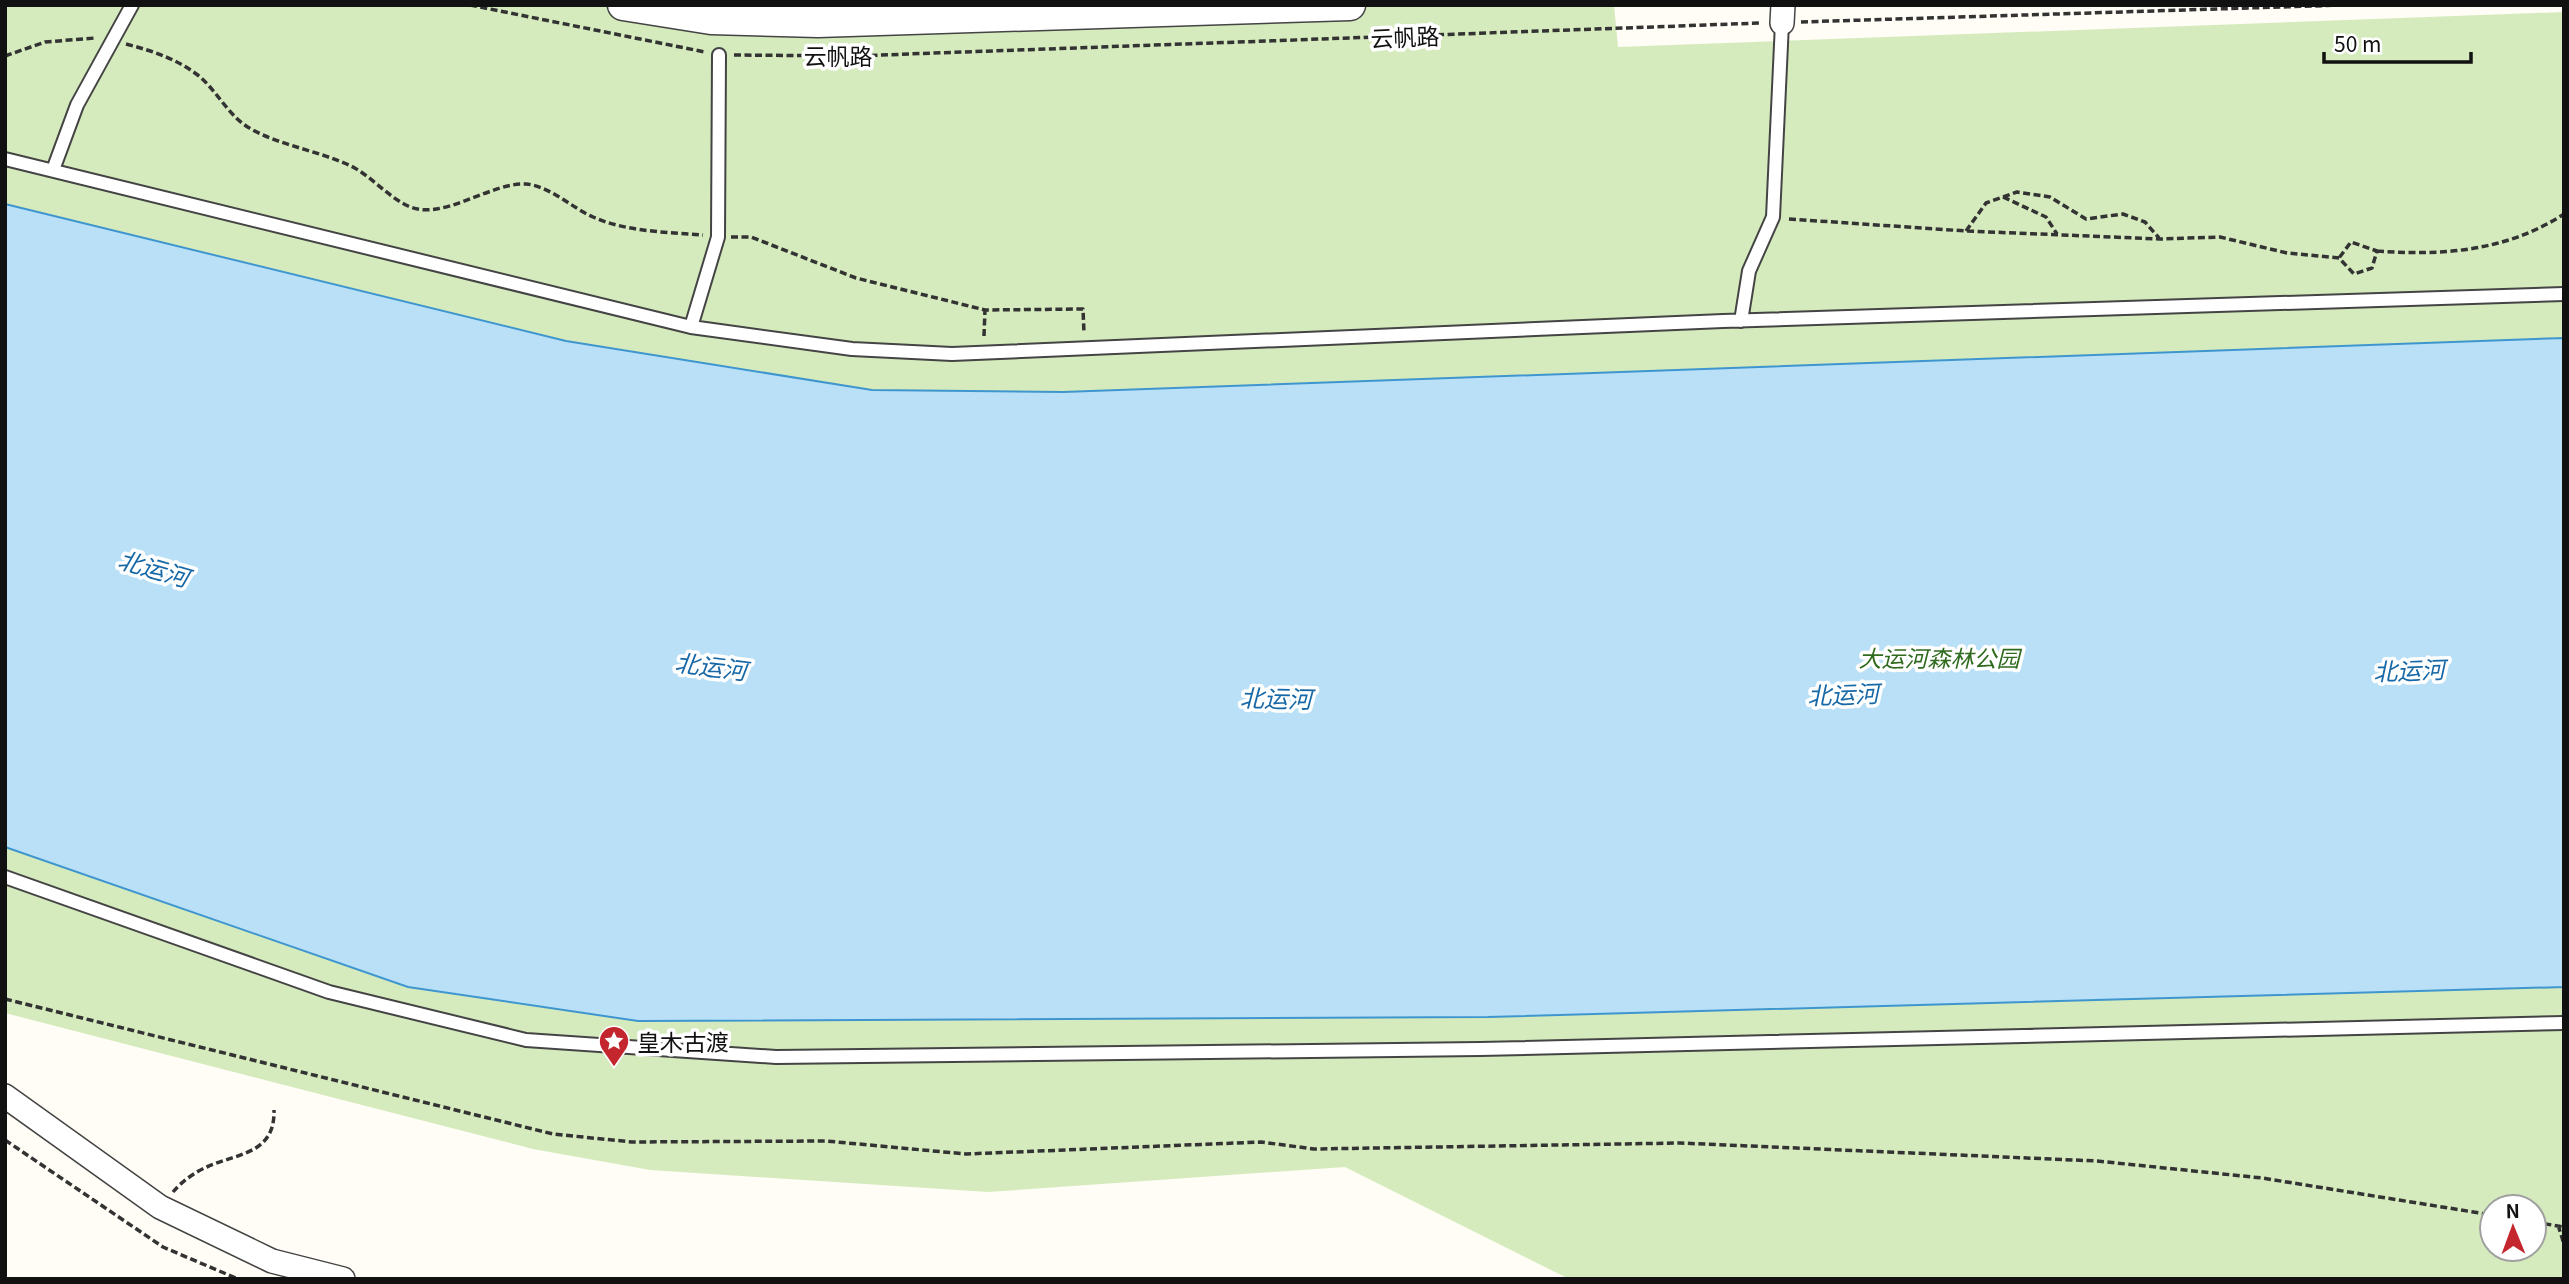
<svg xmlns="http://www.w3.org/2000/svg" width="2569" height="1284" font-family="Georgia,'Noto Sans SC',serif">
<rect width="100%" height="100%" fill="#fffdf5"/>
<path fill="#d5ebbd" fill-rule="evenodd" d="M 5,5 L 1614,5 L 1618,47 L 2564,12 L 2564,1279 L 1569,1279 L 1345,1167 L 988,1192 L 650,1170 L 533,1149 L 5,1013 ZM 2492,1207 L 2534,1207 L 2534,1249 L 2492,1249 Z"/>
<path fill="#b9e0f7" stroke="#3f96cf" stroke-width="2" d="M 5,204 L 566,341 L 872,390 L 1063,392 L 2564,338 L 2564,987 L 1488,1017 L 638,1021 L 408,987 L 5,847 Z"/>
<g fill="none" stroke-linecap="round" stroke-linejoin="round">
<g stroke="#444" stroke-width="16">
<path id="service" d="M 5,159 L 691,327 L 852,349 L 952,354 L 1723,321 L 2564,294
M 53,170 L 77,105 L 132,5
M 1741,321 L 1749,271 L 1773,217 L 1782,23
M 691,327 L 718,237 L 719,55
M 5,877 L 329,992 L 526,1040 L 776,1057 L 1480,1049 L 2564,1023"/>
</g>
<g stroke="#444" stroke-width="26">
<path id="minor" d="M 1782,23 L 1783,5
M 5,1096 L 160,1207 L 272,1261 L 343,1279"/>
</g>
<g stroke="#444" stroke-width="33">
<path id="tertiary" d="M 623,5 L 711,19 L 818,22 L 1350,5"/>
</g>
<path stroke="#333" stroke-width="3.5" stroke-dasharray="7 3.5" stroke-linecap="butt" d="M 470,5 L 705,52
M 1801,22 L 2344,5
M 126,44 C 153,51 177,59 199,76 C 218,92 229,117 251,129 C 282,146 319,151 351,166 C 371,176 387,196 408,206 C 442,222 491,182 526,184 C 550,186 572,208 593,217 C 627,232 666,232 703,235
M 734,55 L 854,56 L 1761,23
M 5,56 L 45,42 L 95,38
M 2003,197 L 2046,217 L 2057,234
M 1789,219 L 1966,231 L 2160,239 L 2220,237 L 2287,253 L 2339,258 L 2354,274 L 2372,268 L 2377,251 L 2351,242 L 2339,258
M 1966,231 L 1986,203 L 2017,192 L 2050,197 L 2086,219 L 2123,214 L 2145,222 L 2159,238
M 731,237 L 751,237 L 856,278 L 985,310 L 1083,309 L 1084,333
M 2377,251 C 2443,256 2507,251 2564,214
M 984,336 L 985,310
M 5,999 L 553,1134 L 632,1142 L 826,1141 L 966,1154 L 1261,1142 L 1314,1149 L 1680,1143 L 2097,1161 L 2262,1178 L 2492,1215
M 5,1140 L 163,1247 L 238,1279
M 173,1192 C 181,1182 196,1171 209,1166 C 240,1153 275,1153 274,1110
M 2534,1222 L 2564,1227
M 2558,1225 L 2564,1244"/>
<use href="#service" stroke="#fff" stroke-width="12"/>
<use href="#minor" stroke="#fff" stroke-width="23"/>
<use href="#tertiary" stroke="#fff" stroke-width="30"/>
</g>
<defs>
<g id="sight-pin" transform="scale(1.575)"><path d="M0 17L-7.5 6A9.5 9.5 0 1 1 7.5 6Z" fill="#c4262e" stroke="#fff"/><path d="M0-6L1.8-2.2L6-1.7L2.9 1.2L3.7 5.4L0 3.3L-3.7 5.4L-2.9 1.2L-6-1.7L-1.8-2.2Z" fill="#fff"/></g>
</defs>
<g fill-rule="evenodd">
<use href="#sight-pin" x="614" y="1041"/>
</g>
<g text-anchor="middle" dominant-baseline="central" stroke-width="7" stroke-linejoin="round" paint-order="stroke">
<g font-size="23" fill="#111" stroke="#fff">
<text transform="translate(1405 36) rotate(-2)">云帆路</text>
<text x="838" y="55">云帆路</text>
</g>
<g font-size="23" font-style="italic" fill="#2f6b1f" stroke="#fff">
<text x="1939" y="657">大运河森林公园</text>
</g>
<g font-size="23" fill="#111" stroke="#fff" text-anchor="start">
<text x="637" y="1041">皇木古渡</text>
</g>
<g font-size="24" font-style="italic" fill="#1768a6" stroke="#fff">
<text transform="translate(154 567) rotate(16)">北运河</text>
<text transform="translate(711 665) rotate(7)">北运河</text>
<text transform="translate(2409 669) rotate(-2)">北运河</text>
<text transform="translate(1843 693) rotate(-2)">北运河</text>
<text transform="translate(1276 697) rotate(1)">北运河</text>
</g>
</g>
<rect width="2569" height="1284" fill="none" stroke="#111111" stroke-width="14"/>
<g transform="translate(2513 1228) rotate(359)"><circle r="33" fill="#ffffff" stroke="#a0a0a0" stroke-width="2"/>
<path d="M0-5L12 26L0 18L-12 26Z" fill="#c4262e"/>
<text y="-10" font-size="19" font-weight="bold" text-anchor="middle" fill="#111111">N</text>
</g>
<path d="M2324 52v10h147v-10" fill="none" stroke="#111111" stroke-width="3.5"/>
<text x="2334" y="52" font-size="21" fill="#111111" stroke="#ffffff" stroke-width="5" paint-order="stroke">50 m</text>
</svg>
